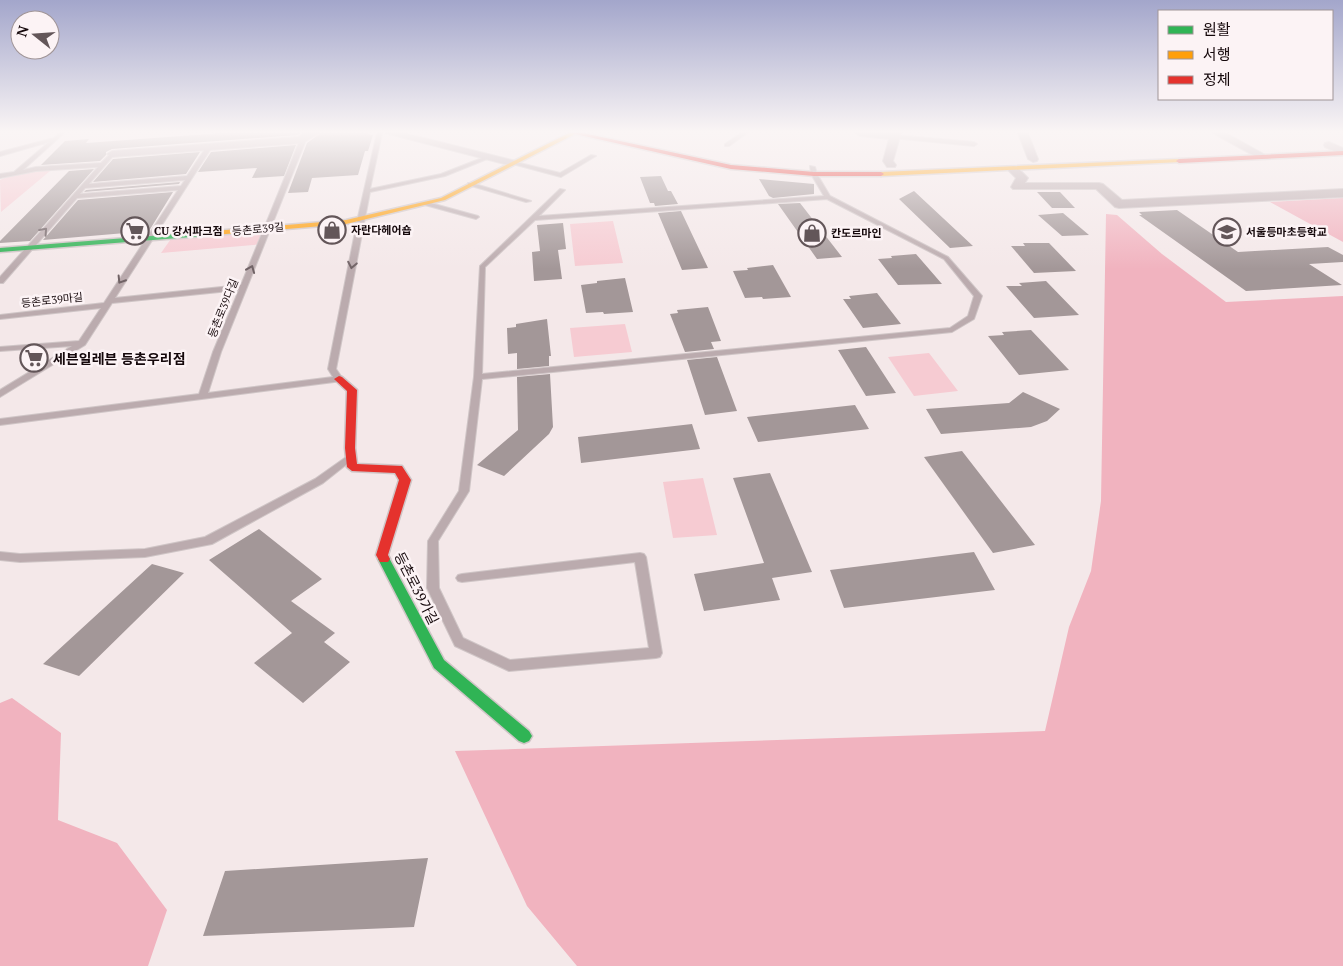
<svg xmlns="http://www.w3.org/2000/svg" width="1343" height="966" font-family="'PT Serif','Noto Sans KR',serif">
<rect width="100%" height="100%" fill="#f4e8e9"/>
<path fill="#f6cbd2" d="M 32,171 L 50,171 L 1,212 L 0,180 L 11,175 Z
M 613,221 L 623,263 L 575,266 L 570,224 Z
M 272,227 L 264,244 L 161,253 L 173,236 Z
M 625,324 L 632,352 L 574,357 L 570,328 Z
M 929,353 L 958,391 L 914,396 L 888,357 Z
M 703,478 L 717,535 L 673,538 L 663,482 Z"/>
<path fill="#f1b3bf" d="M 1343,198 L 1343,242 L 1270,202 Z
M 1106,214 L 1117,215 L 1162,254 L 1226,302 L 1343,296 L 1343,966 L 577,966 L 527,906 L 455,751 L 1045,731 L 1069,627 L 1091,571 L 1101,501 Z
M 12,698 L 61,733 L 58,820 L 117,843 L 167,910 L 148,966 L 0,966 L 0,703 Z"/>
<path fill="#a39798" d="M 222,133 L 300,133 L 297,135 L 112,149 L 106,152 L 106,155 L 100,161 L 41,165 L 65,141 L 89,139 L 86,143 Z
M 321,133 L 364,133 L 373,135 L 368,151 L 365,151 L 358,175 L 312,178 L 308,192 L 288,193 L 307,143 Z
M 296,145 L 284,176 L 252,178 L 257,168 L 198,172 L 211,152 Z
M 200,152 L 186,174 L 93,182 L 113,159 Z
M 94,169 L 30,241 L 0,243 L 0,241 L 69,171 Z
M 661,176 L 668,191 L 671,191 L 678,204 L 655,206 L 654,203 L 650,203 L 640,177 Z
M 759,179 L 814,184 L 814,194 L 773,198 L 769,196 Z
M 180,182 L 179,184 L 84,192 L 86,190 Z
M 914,191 L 973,246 L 950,248 L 899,199 Z
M 173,192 L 149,231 L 43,240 L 78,200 Z
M 1037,192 L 1060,192 L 1075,208 L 1052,208 Z
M 800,203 L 842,257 L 817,259 L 778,204 Z
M 1177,210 L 1238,252 L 1328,247 L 1343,255 L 1343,262 L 1309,264 L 1342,285 L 1246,291 L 1139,215 L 1142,215 L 1139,212 Z
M 681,211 L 708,268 L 682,270 L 658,213 Z
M 1063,213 L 1089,235 L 1062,236 L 1038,215 Z
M 563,223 L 566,249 L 558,250 L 562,279 L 534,281 L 532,252 L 540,251 L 537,225 Z
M 1023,243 L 1049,243 L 1076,271 L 1034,273 L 1011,246 L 1025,246 Z
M 916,254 L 942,284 L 898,285 L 878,259 L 892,258 L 891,256 Z
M 773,265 L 791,297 L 763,299 L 762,297 L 745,298 L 733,271 L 748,270 L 747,268 Z
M 625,278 L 633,312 L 604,314 L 603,312 L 586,313 L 581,285 L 597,283 L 597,281 Z
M 1046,281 L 1079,315 L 1034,318 L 1006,286 L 1022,286 L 1019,283 Z
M 877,293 L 901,324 L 863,328 L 843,299 L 851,299 L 849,296 Z
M 708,307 L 721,341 L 711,342 L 714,349 L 685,352 L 670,314 L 678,313 L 677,310 Z
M 547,319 L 551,356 L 549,356 L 549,366 L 517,369 L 517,353 L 508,354 L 507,328 L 516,327 L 516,324 Z
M 1031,330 L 1069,370 L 1019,375 L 988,336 L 1004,335 L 1002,332 Z
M 866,347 L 896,393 L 866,396 L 838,350 Z
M 717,357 L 737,411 L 705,415 L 687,360 Z
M 550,374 L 553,427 L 549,434 L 504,476 L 477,465 L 518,430 L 517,377 Z
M 1023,392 L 1060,409 L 1047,421 L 1031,427 L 941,434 L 926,409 L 1009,403 Z
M 855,405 L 869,429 L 758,442 L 747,417 Z
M 692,424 L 700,449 L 581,463 L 578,437 Z
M 962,451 L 1035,545 L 993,553 L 924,457 Z
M 770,473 L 812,572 L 772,578 L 780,600 L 704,611 L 694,574 L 764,563 L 733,478 Z
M 259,529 L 322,579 L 291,601 L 335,633 L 324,642 L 350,662 L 303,703 L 254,663 L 292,633 L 209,560 Z
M 974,552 L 995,590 L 844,608 L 830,570 Z
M 152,564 L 184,573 L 79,676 L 43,664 Z
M 428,858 L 414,927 L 203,936 L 225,871 Z"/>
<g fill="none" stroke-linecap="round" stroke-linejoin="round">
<g stroke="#cfc5c6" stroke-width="2">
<path id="lane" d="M 59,133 L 64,133 L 23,170 L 36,167 L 101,163 L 112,152 L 115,154 L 114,155 L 89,184 L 187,176 L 207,146 L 212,147 L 115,298 L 241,285 L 300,140 L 303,138 L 306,140 L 221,352 L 208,393 L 333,377 L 328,369 L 358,217 L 377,133 L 382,133 L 370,189 L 441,174 L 487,156 L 492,157 L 445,176 L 370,192 L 336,369 L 343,379 L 342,381 L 0,425 L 0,419 L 199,394 L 213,352 L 239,290 L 112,303 L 85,345 L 0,397 L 0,390 L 72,346 L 0,351 L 0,347 L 79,341 L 101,308 L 0,319 L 0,315 L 104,303 L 178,190 L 77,198 L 3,283 L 0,283 L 0,277 L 98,167 L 36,171 L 0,178 L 0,174 L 14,172 L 49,142 L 0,156 L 0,152 L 54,138 ZM 185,180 L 181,186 L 80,194 L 85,188 Z
M 741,133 L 747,133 L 729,146 L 725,146 L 725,144 Z
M 895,135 L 974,142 L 977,144 L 974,146 L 893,138 Z
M 591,155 L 596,156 L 561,177 L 509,163 L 512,161 L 560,173 Z
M 810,166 L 815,167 L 817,174 L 830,196 L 948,257 L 982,296 L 974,319 L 952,332 L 482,379 L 469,491 L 438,541 L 439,588 L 463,638 L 510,660 L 649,648 L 635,562 L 462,582 L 458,581 L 456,578 L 458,575 L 462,574 L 640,553 L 644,554 L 646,557 L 662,653 L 660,657 L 656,658 L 509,671 L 455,646 L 427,588 L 428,541 L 459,491 L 474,377 L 480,266 L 560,189 L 565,190 L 539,216 L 824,196 L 811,174 ZM 827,199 L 944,259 L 974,296 L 968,316 L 950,328 L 482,374 L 485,267 L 535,220 Z
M 468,183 L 472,183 L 531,201 L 526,202 L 468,185 Z
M 427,202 L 478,216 L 479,217 L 476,219 L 425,205 L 425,203 Z
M 349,455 L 354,458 L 352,460 L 323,483 L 212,544 L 145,557 L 20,562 L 0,560 L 0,552 L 20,554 L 145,549 L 205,537 L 315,479 Z"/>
</g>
<g stroke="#cfc5c6" stroke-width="2">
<path id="street" d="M 304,133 L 319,133 L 303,143 L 112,157 L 107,154 L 112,151 L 298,137 Z
M 385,133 L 404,133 L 516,161 L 517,163 L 512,166 Z
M 855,133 L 901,133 L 893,161 L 896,165 L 895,167 L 887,167 L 883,161 L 889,139 L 860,136 Z
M 1018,133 L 1028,133 L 1038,159 L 1037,161 L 1033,162 L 1028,159 Z
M 1213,133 L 1226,133 L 1269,157 L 1268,159 L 1260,159 Z
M 1329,142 L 1343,148 L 1343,155 L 1325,147 L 1324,145 L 1325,143 Z
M 1013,166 L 1017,167 L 1028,178 L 1025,183 L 1099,183 L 1103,184 L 1122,200 L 1343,189 L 1343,197 L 1119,208 L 1115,207 L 1096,189 L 1013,189 L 1011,187 L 1016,178 L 1007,169 Z"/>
</g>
<g stroke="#cfc5c6" stroke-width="3">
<path id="fast" d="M 214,231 L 217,231 L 217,235 L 0,252 L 0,248 Z
M 384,554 L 388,556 L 444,660 L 529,731 L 532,736 L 529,741 L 524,743 L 519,741 L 434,668 L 378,559 L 380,556 Z"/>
</g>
<g stroke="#cfc5c6" stroke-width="3">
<path id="slow" d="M 569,133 L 577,133 L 445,200 L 346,224 L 214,235 L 210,233 L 214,231 L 346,220 L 441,198 Z
M 1179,159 L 1182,161 L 1181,162 L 881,176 L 878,174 L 881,172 Z"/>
</g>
<g stroke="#cfc5c6" stroke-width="3">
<path id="jam" d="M 571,133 L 583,133 L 731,165 L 814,172 L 881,172 L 884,174 L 881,176 L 814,176 L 731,169 Z
M 1343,151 L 1343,155 L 1179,163 L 1176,161 L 1179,159 Z
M 339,376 L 342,377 L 357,390 L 355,448 L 357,464 L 402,466 L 411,480 L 388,555 L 390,559 L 388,562 L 380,562 L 376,555 L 399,480 L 395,473 L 352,471 L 347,467 L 345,448 L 347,391 L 334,379 Z"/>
</g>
<use href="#lane" fill="#bbabae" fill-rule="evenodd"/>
<use href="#street" fill="#bbabae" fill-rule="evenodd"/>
<use href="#fast" fill="#30b455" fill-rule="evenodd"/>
<use href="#slow" fill="#ff9f0a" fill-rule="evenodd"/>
<use href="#jam" fill="#e5322d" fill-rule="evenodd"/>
</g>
<defs><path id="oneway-chevron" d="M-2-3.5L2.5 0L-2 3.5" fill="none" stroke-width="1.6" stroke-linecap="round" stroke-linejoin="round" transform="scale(1.25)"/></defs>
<g stroke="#706265">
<use href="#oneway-chevron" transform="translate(44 231) rotate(-48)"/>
<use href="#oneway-chevron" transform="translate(352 265) rotate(101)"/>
<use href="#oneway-chevron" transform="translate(251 269) rotate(-68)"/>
<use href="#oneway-chevron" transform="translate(121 280) rotate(122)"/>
</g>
<linearGradient id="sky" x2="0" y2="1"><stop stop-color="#a3a6cb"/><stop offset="0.49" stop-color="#faf5f5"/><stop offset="1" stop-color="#faf5f5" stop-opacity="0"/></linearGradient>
<rect width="1343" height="269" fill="url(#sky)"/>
<defs>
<g id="shop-ring" transform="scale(1.4375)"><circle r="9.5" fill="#fcf3f5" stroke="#635659" stroke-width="1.5"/><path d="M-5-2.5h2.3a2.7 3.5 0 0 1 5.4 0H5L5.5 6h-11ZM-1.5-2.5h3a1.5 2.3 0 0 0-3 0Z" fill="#635659"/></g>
<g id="supermarket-ring" transform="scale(1.4375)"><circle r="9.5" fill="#fcf3f5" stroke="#635659" stroke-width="1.5"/><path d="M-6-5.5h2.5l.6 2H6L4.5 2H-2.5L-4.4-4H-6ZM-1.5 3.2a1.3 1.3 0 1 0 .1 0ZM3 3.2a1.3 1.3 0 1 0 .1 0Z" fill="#635659"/></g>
<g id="school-ring" transform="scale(1.4375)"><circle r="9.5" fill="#fcf3f5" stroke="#635659" stroke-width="1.5"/><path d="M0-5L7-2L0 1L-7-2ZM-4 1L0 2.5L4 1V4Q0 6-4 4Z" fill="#635659"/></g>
</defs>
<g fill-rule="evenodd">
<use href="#shop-ring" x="332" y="230"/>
<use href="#supermarket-ring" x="135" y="231"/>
<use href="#school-ring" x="1227" y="232"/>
<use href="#shop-ring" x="812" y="233"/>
<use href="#supermarket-ring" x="34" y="358"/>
</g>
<g text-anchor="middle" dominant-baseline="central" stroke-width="5" stroke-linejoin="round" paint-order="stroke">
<g font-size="11" fill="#15080b" stroke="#fcf3f5">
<text transform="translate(258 229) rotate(-5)">등촌로39길</text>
<text transform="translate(52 300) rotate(-6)">등촌로39마길</text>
<text transform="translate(223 308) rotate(-68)">등촌로39다길</text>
</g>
<g font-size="11" font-weight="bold" fill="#15080b" stroke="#fcf3f5" text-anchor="start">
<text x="351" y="230">자란다헤어숍</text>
<text x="154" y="231">CU 강서파크점</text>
<text x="1246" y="232">서울등마초등학교</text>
<text x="831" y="233">칸도르마인</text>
</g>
<g font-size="14" font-weight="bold" fill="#15080b" stroke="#fcf3f5" text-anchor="start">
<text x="53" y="358">세븐일레븐 등촌우리점</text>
</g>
<g font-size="14" fill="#15080b" stroke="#fcf3f5">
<text transform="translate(417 588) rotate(63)">등촌로39가길</text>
</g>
</g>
<rect x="1158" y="10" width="175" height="90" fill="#fcf3f5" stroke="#a09597"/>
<rect x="1168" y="26" width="25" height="8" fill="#30b455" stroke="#a09597"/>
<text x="1203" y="35" font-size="15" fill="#15080b">원활</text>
<rect x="1168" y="51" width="25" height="8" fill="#ff9f0a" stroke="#a09597"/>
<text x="1203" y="60" font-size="15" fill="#15080b">서행</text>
<rect x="1168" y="76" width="25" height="8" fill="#e5322d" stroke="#a09597"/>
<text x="1203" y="85" font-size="15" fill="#15080b">정체</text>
<g transform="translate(35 35) rotate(287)"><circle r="24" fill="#fcf3f5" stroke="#a09597"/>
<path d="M0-4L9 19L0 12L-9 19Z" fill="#635659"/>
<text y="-8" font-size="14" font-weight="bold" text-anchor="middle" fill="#15080b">N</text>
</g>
</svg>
